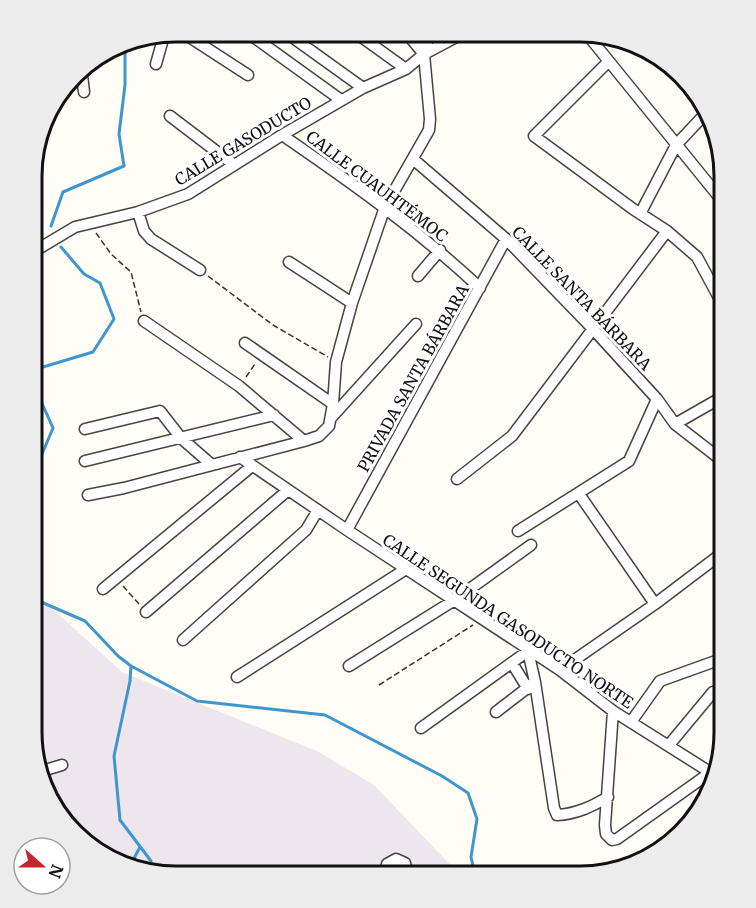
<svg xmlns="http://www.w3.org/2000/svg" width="756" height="908" font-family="Merriweather,serif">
<rect width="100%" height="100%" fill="#fffdf5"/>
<path fill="#eee6ef" d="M 32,590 L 122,672 L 319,752 L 374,785 L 461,876 L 167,876 L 96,852 L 51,804 L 32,732 Z"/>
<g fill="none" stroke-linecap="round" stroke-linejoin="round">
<path stroke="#3f96cf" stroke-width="3" d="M 51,226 L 63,192 L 124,166 L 119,134 L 125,85 L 125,50 L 118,46
M 32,478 L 53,428 L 36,390 L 33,370 L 93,352 L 114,319 L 100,283 L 84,274 L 61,247
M 32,598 L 85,621 L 118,656 L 131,666 L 197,701 L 325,715 L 442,776 L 468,793 L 477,819 L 471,857 L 474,870 L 484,876
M 131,666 L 130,681 L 114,756 L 120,820 L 151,861 L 149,870
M 131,864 L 140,847"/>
<g stroke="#444" stroke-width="13">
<path id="minor" d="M 586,33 L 724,203
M 408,35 L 424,54
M 360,36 L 406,69
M 292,37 L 363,88
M 191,38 L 248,75
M 255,38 L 341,100
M 633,46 L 664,60
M 608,62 L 534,136 L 633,209 L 667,231 L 697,257 L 724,307
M 156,64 L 163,39
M 81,67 L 84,92
M 170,116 L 233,164
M 282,135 C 352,183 417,229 480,288
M 413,159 L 506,239 L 593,329 L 657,399 L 675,424 L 724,462
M 138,212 L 144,231 L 151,239 L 200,270
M 641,212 L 676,145 L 707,112
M 33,252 L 75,227 L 138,212 L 188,194 L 282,135 L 363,88 L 406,69 L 424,54 L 460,35
M 289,262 L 352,303
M 418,276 L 440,250
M 144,321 L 239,386 L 304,441
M 245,343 L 333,404
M 331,418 L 416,324
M 675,424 L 724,396
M 85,429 L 160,411 L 181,438 L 212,465
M 240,457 L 347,530 L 560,670 L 613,711 L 713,774
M 85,461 L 274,415
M 457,479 L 512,436 L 667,231
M 579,494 L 655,604
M 88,495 L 124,488 L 304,441 L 319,436 L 329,426 L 333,404 L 336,362 L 352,303 L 385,207 L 429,130 L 430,119 L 424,54 L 429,35
M 347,530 L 506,239
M 518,531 L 629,461 L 657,399
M 103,589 L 252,466
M 146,612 L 287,491
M 183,640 L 306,530 L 318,510
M 512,663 L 528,689
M 349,666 L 453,601 L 531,545
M 560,670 L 655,604 L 721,554
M 237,677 L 406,569
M 613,711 L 605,825 L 606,834 L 612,840 L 617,839 L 711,772
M 496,712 L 535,682
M 631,722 L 660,681 L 724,658
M 421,728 L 528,651 L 535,682 L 554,808 L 557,815 C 576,814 591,807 608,797
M 669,745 L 713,692
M 42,771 L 62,765
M 388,876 L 386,869 L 387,864 L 396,859 L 405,863 L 408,876"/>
</g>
<path stroke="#333" stroke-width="1.5" stroke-dasharray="6 3" stroke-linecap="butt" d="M 96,233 L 111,254 L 131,272 L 141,312
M 208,276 L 273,325 L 328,357
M 246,377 L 255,364
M 123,586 L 140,605
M 379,685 L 473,625"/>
<use href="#minor" stroke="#fff" stroke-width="10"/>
</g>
<g text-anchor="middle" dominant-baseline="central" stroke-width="6" stroke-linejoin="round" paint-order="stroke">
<g font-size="16" fill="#111" stroke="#fff">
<text transform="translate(243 141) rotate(-31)">CALLE GASODUCTO</text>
<text transform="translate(377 186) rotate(37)">CALLE CUAUHTÉMOC</text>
<text transform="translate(582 298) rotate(46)">CALLE SANTA BÁRBARA</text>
<text transform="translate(413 378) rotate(-61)">PRIVADA SANTA BÁRBARA</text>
<text transform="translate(508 621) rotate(34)">CALLE SEGUNDA GASODUCTO NORTE</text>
</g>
</g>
<path d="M0 0H756V908H0ZM176 42H580A134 134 0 0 1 714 176V732A134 134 0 0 1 580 866H176A134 134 0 0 1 42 732V176A134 134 0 0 1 176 42Z" fill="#ececec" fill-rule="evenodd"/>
<path fill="none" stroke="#111" stroke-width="3" d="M176 42H580A134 134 0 0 1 714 176V732A134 134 0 0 1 580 866H176A134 134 0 0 1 42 732V176A134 134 0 0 1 176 42Z"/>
<g transform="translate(42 866) rotate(111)"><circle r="28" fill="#ffffff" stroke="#a0a0a0" stroke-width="1.5"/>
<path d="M0-4.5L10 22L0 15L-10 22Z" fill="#c4262e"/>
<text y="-9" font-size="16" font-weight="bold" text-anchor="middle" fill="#111111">N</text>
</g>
</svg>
